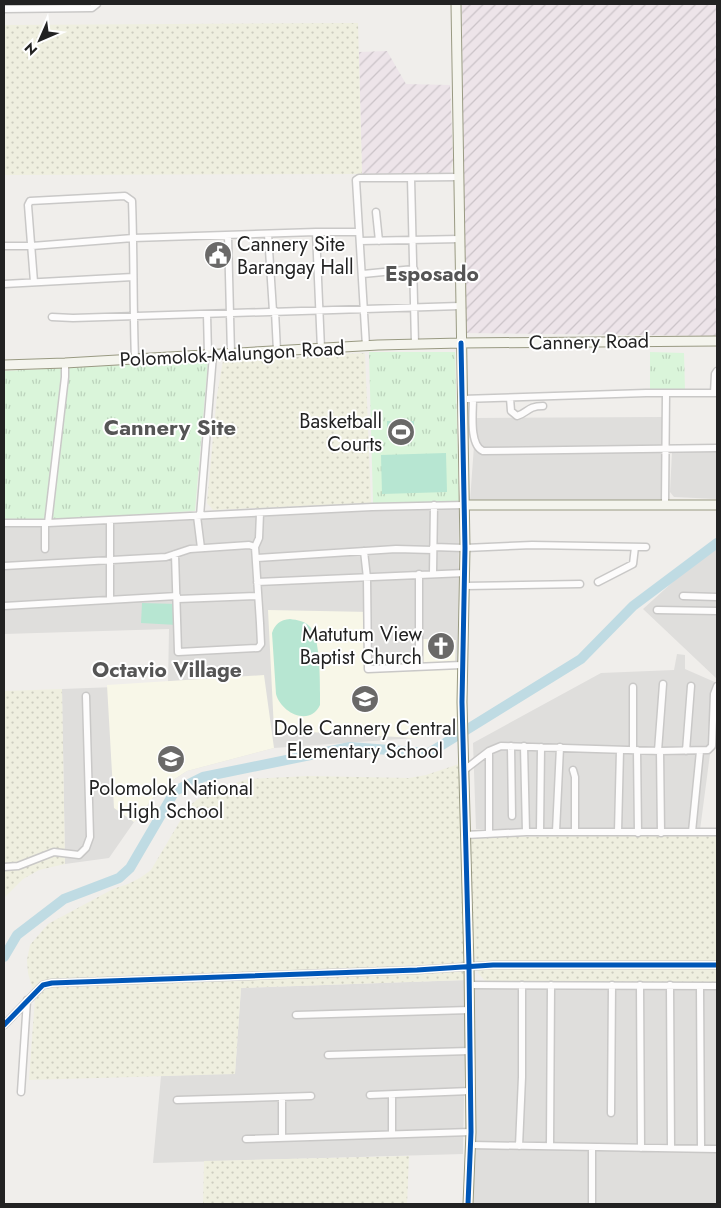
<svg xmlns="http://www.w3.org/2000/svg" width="721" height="1208" font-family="Jost,sans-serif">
<defs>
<pattern id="industrial-furrows" width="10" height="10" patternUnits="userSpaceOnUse" patternTransform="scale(1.25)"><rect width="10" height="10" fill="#ede4e9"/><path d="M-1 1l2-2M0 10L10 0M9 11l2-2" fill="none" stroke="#cbc3c8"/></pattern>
<pattern id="farmland-dots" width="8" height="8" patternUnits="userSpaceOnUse" patternTransform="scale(1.25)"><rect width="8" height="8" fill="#efefdf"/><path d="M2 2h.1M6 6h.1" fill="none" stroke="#cdcdbf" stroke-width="1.8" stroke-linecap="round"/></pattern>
<pattern id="park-tufts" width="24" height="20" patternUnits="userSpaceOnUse" patternTransform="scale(1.25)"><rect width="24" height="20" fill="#daf5da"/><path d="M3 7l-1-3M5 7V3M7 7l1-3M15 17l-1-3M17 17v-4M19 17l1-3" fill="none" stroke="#bbd2bb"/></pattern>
</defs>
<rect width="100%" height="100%" fill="#f0eeeb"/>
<path fill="#dfdedc" d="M 664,417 L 661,500 L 470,501 L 476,418 Z
M 717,451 L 717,499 L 674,497 L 670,492 L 672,452 Z
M 373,503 L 459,503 L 458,728 L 415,738 L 274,748 L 187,771 L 161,788 L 134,822 L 109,858 L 65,864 L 62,689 L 168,685 L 169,629 L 4,634 L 4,520 L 45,520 Z
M 717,542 L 717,679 L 643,609 Z
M 677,654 L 685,655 L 685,669 L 717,683 L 717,701 L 700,830 L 476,829 L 473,743 L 601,673 L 674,670 Z
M 466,980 L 463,1154 L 153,1163 L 161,1076 L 235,1073 L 241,988 Z
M 473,982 L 717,982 L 717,1147 L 476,1141 Z
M 476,1148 L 717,1150 L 717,1204 L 473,1204 Z"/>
<path fill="url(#industrial-furrows)" d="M 462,4 L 717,4 L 717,336 L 465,333 Z
M 387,51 L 406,84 L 450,85 L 453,161 L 450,173 L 362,174 L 359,52 Z"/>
<path fill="#f8f7e8" d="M 268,610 L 371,612 L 367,670 L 459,668 L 458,728 L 415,738 L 274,730 Z
M 421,639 L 456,640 L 455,664 L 420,665 Z
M 264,675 L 274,748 L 187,771 L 161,788 L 134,822 L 114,808 L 107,685 Z"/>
<path fill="url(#farmland-dots)" d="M 358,23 L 362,174 L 4,175 L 4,25 Z
M 365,353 L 371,503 L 213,510 L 207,503 L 217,395 L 223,361 Z
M 62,689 L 65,864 L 39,870 L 23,879 L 4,898 L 4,691 Z
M 459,764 L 466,980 L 241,988 L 235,1074 L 29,1080 L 35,998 L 28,973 L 27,960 L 30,945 L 48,924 L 113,889 L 128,884 L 140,878 L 151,870 L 189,806 L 198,799 L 226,786 L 248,779 L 308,776 L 409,778 L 426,775 Z
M 717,835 L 717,982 L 486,982 L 478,973 L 474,952 L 471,837 Z
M 409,1156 L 407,1204 L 203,1204 L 204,1161 Z"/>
<path fill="url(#park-tufts)" d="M 369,352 L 455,352 L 459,503 L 373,503 Z
M 650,352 L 684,353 L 685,391 L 650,390 Z
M 208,361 L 195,511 L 45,520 L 4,520 L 4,371 Z"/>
<path fill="#b7e6d2" d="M 387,421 L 414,421 L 414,439 L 387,438 Z
M 446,453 L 447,492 L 382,494 L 381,455 Z
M 142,603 L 177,604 L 177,625 L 141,623 Z
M 290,619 C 297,620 306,621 311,628 C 321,640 320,688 320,705 C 310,727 281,713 276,694 L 272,633 C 275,624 280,620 290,619 Z"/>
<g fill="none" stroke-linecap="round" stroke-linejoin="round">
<path stroke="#bfdbe3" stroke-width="10" d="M 4,957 L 17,935 L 64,899 L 119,878 L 130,868 L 175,791 L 203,777 L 350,747 L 429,753 L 581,659 L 633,606 L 717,543"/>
<g stroke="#c9c8c7" stroke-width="9">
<path id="street" d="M 4,9 L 92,8 L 97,4
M 411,178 L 415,344
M 376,212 L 379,241
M 316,232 L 359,232
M 268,234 L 273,311
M 228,236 L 231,354
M 360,241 L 460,239
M 4,246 L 32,246 L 133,238 L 316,232 L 321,349
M 363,274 L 414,269
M 34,282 L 28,205 L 30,201 L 125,196 L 132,201 C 134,254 133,306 135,359
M 4,284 L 133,277
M 275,311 L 277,351
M 207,314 L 208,355
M 52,317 L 73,318 L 460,306
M 366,346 L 356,180 L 359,178 L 459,177
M 714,393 L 715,374 L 717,371
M 510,398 L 511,411 L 517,416 C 528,413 527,406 543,406
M 462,399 L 646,393 L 717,393
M 473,399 C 473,412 469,445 483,451 L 717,448
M 665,504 L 666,393
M 197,516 L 201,548
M 200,516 L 213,355
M 110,520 L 110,599
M 4,523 L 48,523 L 372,507 L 464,505
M 45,523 L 45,549
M 48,523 L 65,377 L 65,363
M 433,547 L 465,548 L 532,545 L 646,547
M 364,551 L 367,578 L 368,669 L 461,665
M 175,554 L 178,652 L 258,648 L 261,644 L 260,623 L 255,547 L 259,538 L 260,513
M 257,558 L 396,549 L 433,550
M 4,566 L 166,557 L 190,549 L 249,545 L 255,547
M 433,573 L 434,505
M 257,582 L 465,573
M 598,582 L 633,564 L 635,547
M 465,586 L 580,584
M 683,596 L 717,597
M 178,599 L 258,596
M 4,606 L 177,596
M 657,610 L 717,611
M 419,666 L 419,574
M 633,687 L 633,750
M 511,746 L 512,816
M 524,746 L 526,832
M 637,750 L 638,833
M 489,751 L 489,833
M 658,751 L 663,684
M 660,751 L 661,833
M 686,751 L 691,686
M 573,770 L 575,777 L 575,832
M 463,771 L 489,751 L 501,746 L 660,751 L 708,750 L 712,746 L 714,694 L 717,686
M 540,832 L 541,747
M 556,832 L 560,747
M 618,832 L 620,750
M 692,832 L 700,751
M 465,835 L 526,832 L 717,832
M 4,867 L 18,866 L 54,852 L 79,855 L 86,848 L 90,837 L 86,696
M 469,985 L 717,986
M 640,985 L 641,1148
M 670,985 L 671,1148
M 700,986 L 701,1148
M 296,1015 L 470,1010
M 4,1025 L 39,989 L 43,985 L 52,983 L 417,970 L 493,965 L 717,965
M 328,1055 L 470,1051
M 21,1092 L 27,1000
M 370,1095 L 470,1091
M 282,1097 L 282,1138
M 177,1100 L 311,1096
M 611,1113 L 612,985
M 392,1133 L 392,1095
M 246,1139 L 471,1132
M 471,1145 L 717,1149
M 519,1146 L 522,1077 L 522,985
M 550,1146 L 551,985
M 592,1204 L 592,1147"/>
</g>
<g stroke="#999a82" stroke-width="11">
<path id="secondary" d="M 456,4 L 465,548 L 462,702 L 469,966 L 471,1132 L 468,1204
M 4,365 L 65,363 L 378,345 L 461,343 L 717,341
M 464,505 L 717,505"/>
</g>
<use href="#street" stroke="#fdfcfc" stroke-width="6"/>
<use href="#secondary" stroke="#f4f4ed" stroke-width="9"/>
<g stroke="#fff" stroke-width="8">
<path id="cycleway" d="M 461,343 L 465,548 L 462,702 L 469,966 L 471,1132 L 468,1204
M 4,1025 L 39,989 L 43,985 L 52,983 L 417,970 L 493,965 L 717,965"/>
</g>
<use href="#cycleway" stroke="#0057b8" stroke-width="5"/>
</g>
<defs>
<g id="civic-disc" transform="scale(1.4375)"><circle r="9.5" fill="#6a6968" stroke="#fff"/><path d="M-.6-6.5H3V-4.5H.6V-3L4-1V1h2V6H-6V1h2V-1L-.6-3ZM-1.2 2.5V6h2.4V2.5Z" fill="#fff"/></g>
<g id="stadium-disc" transform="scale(1.4375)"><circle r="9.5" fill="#6a6968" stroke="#fff"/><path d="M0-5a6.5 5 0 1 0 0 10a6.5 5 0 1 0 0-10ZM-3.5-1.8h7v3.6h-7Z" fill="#fff"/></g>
<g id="church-disc" transform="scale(1.4375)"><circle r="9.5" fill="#6a6968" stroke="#fff"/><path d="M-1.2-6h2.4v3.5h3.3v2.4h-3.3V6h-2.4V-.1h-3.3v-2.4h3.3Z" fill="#fff"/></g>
<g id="school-disc" transform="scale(1.4375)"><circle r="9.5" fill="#6a6968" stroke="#fff"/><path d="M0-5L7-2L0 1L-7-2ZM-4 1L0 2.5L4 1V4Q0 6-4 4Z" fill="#fff"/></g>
</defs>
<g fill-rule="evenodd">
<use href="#civic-disc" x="218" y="255"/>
<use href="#stadium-disc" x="401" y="432"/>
<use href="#church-disc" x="441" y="646"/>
<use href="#school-disc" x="365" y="699"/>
<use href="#school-disc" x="171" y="759"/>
</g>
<g text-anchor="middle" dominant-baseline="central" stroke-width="4" stroke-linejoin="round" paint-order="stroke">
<g font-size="20" fill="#222" stroke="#fff" text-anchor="end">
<text x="237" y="244" text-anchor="start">Cannery Site<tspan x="237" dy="23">Barangay Hall</tspan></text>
<text x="382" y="421">Basketball<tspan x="382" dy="23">Courts</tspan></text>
<text x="422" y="634">Matutum View<tspan x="422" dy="23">Baptist Church</tspan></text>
<text x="365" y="728" text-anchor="middle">Dole Cannery Central<tspan x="365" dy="23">Elementary School</tspan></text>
<text x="171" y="788" text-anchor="middle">Polomolok National<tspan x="171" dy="23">High School</tspan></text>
</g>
<g font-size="20" fill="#222" stroke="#fff">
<text transform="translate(589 342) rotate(-1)">Cannery Road</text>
<text transform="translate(232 354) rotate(-3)">Polomolok-Malungon Road</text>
</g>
<g font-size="21" font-weight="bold" fill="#555" stroke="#fff">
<text x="432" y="274">Esposado</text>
<text x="167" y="670">Octavio Village</text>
</g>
<g font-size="22" font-weight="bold" fill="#555" stroke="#fff">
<text x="170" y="427">Cannery Site</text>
</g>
</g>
<rect width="721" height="1208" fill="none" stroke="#222222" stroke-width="10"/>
<g transform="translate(40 40) rotate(225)" stroke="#ffffff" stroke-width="4" paint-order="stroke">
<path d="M0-4L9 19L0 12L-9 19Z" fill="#222222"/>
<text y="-8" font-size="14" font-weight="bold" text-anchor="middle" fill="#222222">N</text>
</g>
</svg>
